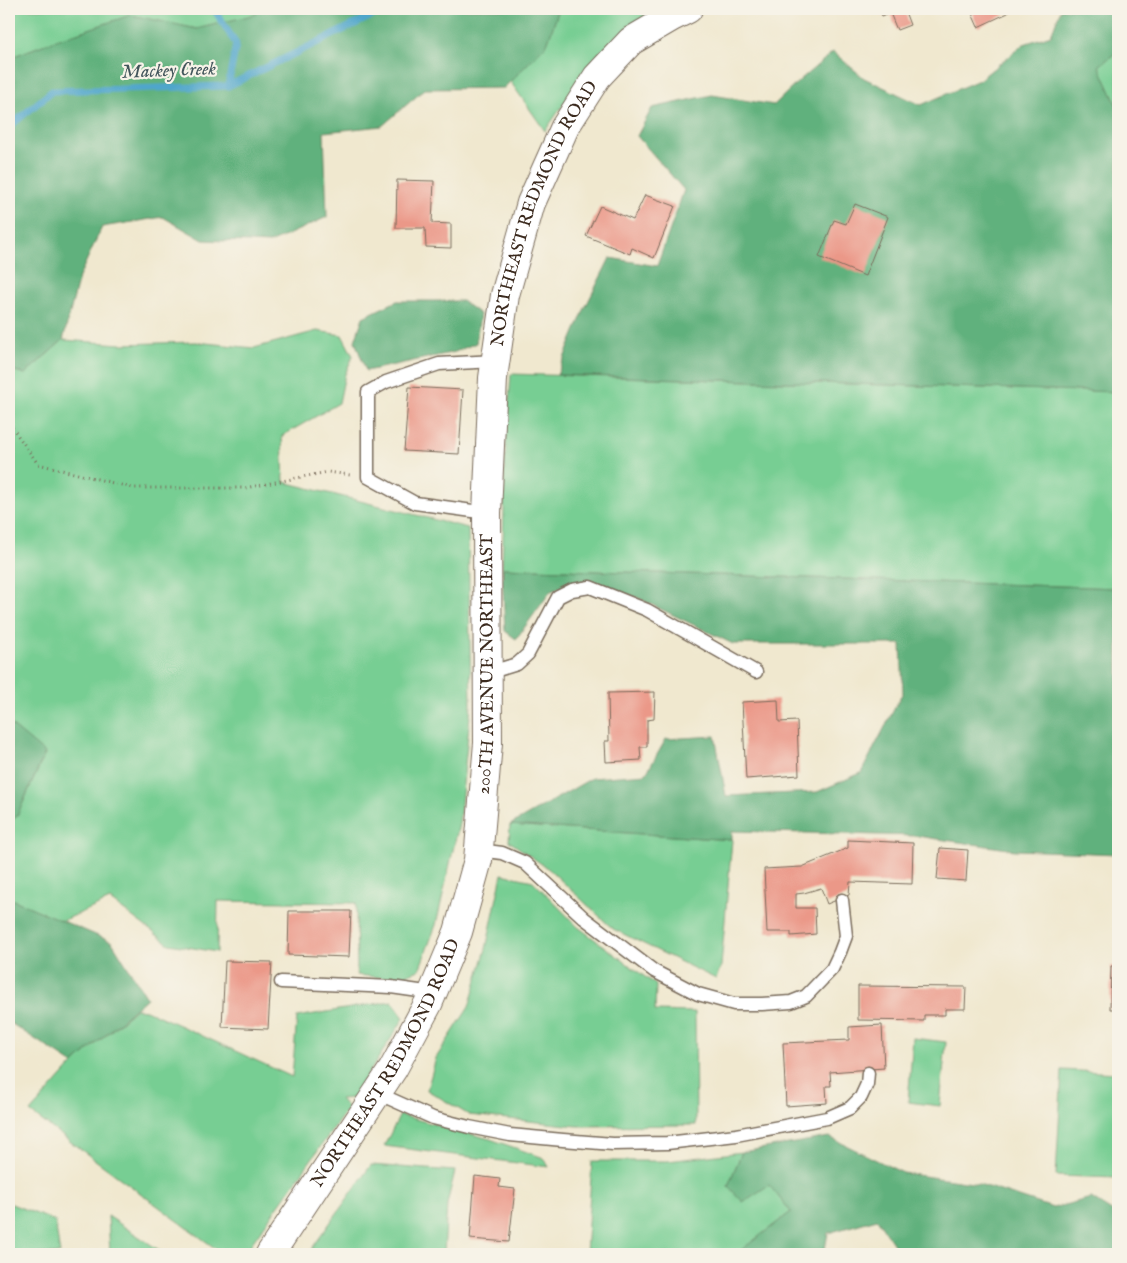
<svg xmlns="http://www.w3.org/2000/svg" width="1127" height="1263" font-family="'IM FELL English',serif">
<rect width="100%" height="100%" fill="#f7f3e8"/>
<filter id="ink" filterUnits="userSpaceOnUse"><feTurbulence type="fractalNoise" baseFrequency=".02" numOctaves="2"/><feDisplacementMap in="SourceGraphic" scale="10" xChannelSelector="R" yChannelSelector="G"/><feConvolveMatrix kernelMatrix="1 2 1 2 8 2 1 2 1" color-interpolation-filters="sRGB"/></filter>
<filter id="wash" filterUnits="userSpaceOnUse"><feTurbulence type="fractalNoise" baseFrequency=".0096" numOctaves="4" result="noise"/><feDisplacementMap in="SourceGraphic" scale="20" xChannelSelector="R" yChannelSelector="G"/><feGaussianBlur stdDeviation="1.12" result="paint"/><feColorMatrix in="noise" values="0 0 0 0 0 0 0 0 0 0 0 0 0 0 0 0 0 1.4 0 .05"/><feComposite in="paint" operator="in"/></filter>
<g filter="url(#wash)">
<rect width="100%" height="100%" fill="#f0e8cf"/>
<path fill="#77ce93" stroke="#597c58" d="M 9,9 L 259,9 L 257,14 L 197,29 L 131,15 L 56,40 L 9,58 Z
M 559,9 L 655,9 L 600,52 L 545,131 L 510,81 L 547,44 Z
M 1118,51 L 1118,108 L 1099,66 Z
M 317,331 L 342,335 L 353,356 L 345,374 L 339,403 L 282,436 L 284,482 L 468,528 L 471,705 L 459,824 L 436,925 L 419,970 L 395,979 L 357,975 L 356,903 L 218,901 L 217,952 L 169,944 L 110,900 L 62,921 L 9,898 L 9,824 L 17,816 L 45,754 L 9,723 L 9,369 L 25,374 L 63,340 L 121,344 L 196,342 L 254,348 Z
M 511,374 L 1118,392 L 1118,588 L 502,568 L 504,512 L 504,473 Z
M 510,825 L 732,840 L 721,966 L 716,979 L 613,929 L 550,870 L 509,841 Z
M 502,874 L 533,881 L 578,927 L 656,985 L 655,1011 L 695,1012 L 696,1125 L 577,1126 L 469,1115 L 427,1090 L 436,1058 L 469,1007 L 486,949 Z
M 392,1001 L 404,1018 L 353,1098 L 340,1099 L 348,1108 L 244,1254 L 223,1254 L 30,1112 L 73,1064 L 136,1009 L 146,1010 L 292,1077 L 297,1017 Z
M 913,1038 L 946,1042 L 940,1106 L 908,1102 Z
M 1062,1070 L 1118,1073 L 1118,1178 L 1056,1176 Z
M 400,1115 L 490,1139 L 544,1158 L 549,1167 L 384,1146 Z
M 742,1152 L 728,1186 L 769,1185 L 791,1212 L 742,1250 L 740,1254 L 586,1254 L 592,1161 L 668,1161 Z
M 371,1165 L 455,1171 L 447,1204 L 444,1254 L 308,1254 Z
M 9,1203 L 55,1221 L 60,1254 L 9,1254 Z
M 108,1216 L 165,1254 L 110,1254 Z"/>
<path fill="#61b17d" stroke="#4e6e4e" d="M 259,9 L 559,9 L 547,44 L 504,88 L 425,89 L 382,126 L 324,132 L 327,217 L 270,243 L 203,240 L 163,217 L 102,227 L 79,277 L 63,340 L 25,374 L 9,369 L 9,58 L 56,40 L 131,15 L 197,29 L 256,14 Z
M 1061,9 L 1107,9 L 1118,23 L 1118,51 L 1099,66 L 1118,108 L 1118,392 L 557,375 L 585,308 L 610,258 L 657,266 L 684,190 L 637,136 L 652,108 L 712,95 L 774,105 L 800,80 L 833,52 L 864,78 L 921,105 L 979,80 L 1024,44 L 1051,35 Z
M 397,301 L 462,301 L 480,314 L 476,343 L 455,352 L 366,371 L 355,341 L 363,317 Z
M 502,568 L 1118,588 L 1118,854 L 1015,850 L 917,836 L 732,831 L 732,840 L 510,825 L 592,778 L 646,774 L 666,739 L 715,736 L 726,796 L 817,792 L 861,773 L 903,692 L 901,644 L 733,644 L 638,598 L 589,580 L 551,591 L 516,639 L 505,631 Z
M 9,723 L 45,753 L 17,816 L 9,824 Z
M 9,898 L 112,942 L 147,998 L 73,1064 L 9,1022 Z
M 829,1137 L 903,1173 L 979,1184 L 1053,1208 L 1091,1198 L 1118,1215 L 1118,1254 L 900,1254 L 877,1219 L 828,1233 L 824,1254 L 740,1254 L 741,1250 L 791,1212 L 769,1185 L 743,1202 L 728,1186 L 742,1152 Z"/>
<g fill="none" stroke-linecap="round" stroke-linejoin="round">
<path stroke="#4fa6cb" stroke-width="7" d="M 214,9 L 236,44 L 228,86
M 9,127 L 52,91 L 228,86 L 386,9"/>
</g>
<g id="blocks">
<path fill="#eb9888" d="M 879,9 L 904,9 L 910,25 L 897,30 L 890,13 L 882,16 Z
M 970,9 L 1006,9 L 1008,13 L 978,27 Z
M 397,180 L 434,181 L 432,223 L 451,224 L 451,248 L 426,247 L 425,228 L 396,228 Z
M 645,195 L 675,206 L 654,258 L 632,248 L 630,254 L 586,236 L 600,206 L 633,220 Z
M 855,204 L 888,217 L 865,276 L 819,257 L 834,220 L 846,224 Z
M 409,387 L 463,390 L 459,454 L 404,451 Z
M 655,692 L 654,719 L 647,720 L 647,747 L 640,747 L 641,760 L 606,762 L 605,741 L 609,741 L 608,693 Z
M 778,700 L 779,722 L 797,721 L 799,775 L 746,779 L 742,702 Z
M 848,840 L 913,843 L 912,884 L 850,882 L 849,895 L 827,904 L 821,888 L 804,893 L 796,894 L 796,908 L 815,908 L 816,934 L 791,936 L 791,932 L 767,932 L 764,869 L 802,867 L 848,848 Z
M 940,848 L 968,850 L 966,881 L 937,879 Z
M 289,911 L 351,911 L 349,957 L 288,955 Z
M 225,961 L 272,962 L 268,1029 L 222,1027 Z
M 1111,966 L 1118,966 L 1118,1009 L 1110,1009 Z
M 858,986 L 966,987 L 965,1009 L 945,1009 L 945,1015 L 924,1015 L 924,1021 L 858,1020 Z
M 882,1025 L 884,1068 L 830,1072 L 831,1086 L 826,1086 L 827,1103 L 786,1106 L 783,1043 L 849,1040 L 849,1027 Z
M 475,1176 L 500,1179 L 499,1187 L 515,1189 L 509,1242 L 470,1239 Z"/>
</g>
</g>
<g filter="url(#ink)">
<use href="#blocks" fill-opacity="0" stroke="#7a6c5c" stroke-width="1"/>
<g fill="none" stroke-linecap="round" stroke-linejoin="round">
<g stroke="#7a6c5c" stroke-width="15">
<path id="service" d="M 487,513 L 415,503 L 368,477 L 368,392 L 386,382 L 439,364 L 495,361
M 488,673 L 517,664 L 528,654 L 558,597 L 572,590 L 590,587 L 647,610 L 756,672
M 479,850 L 502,853 L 525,863 L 584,918 L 654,971 L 698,994 L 734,1004 L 762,1004 L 791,1002 L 806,996 L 832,969 L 840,952 L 846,936 L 842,900
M 281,982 L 391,987 L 433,993
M 377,1093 L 433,1118 L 469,1127 L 510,1135 L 563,1140 L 613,1144 L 667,1143 L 736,1135 L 827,1118 L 850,1108 L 861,1097 L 867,1084 L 868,1073"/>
</g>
<g stroke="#7a6c5c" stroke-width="30">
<g id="tertiary">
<path id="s1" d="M 270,1254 L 393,1069 L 428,1004 L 458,932 L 478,860 L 488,743 L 487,513 L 493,378 L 505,295 L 531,203 L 565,127 L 597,77 L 631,41 L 672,17 L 688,9"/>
</g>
</g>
<path stroke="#7a6c5c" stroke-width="3" stroke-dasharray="1 4" stroke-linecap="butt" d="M 9,378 L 11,426 L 38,464 L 133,488 L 245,488 L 328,472 L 350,475"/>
<use href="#service" stroke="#fff" stroke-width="12"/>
<use href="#tertiary" stroke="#fff" stroke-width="28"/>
</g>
</g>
<g text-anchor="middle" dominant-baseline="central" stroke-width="4.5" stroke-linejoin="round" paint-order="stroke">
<g font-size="18" fill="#3b2a1e" stroke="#f7f3e8">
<text stroke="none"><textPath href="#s1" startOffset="1105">NORTHEAST REDMOND ROAD</textPath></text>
<text stroke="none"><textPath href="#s1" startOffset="645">200TH AVENUE NORTHEAST</textPath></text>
<text stroke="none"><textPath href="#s1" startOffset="224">NORTHEAST REDMOND ROAD</textPath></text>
</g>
<g font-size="19" font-style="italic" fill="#42555b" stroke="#f7f3e8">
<text transform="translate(169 71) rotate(-2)">Mackey Creek</text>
</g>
</g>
<rect width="1127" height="1263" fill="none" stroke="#f7f3e8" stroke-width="30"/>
</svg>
